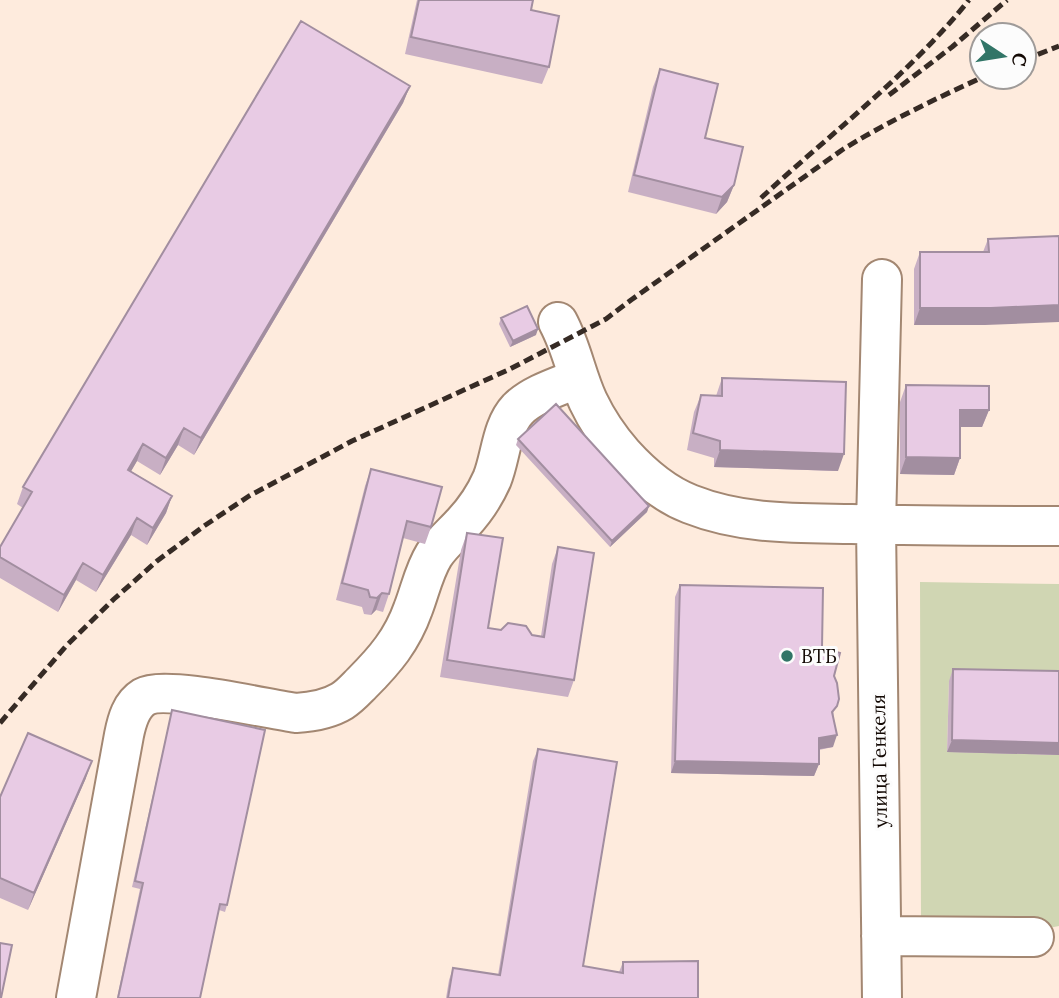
<svg xmlns="http://www.w3.org/2000/svg" width="1059" height="998" font-family="Lora,serif">
<rect width="100%" height="100%" fill="#feebdd"/>
<path fill="#d0d6b3" d="M 920,582 L 1059,584 L 1059,684 L 949,681 L 947,751 L 1059,755 L 1059,926 L 1039,930 L 921,926 Z"/>
<g fill="none" stroke-linecap="round" stroke-linejoin="round">
<g stroke="#a38772" stroke-width="42">
<path id="minor" d="M 558,322 C 572,348 576,375 588,401 C 597,420 610,439 623,454 C 642,475 664,494 690,504 C 743,525 798,523 852,524 C 921,526 990,526 1059,526
M 881,936 L 1034,937
M 76,998 L 124,735 C 127,720 131,705 144,697 C 165,685 267,709 296,713 C 312,712 329,709 342,701 C 350,696 356,689 362,683 C 385,660 402,640 413,609 C 420,591 424,571 434,555 C 442,543 453,534 463,523 C 475,510 485,495 492,479 C 501,457 501,427 518,409 C 533,394 560,386 579,378
M 882,998 L 876,525 L 882,279"/>
</g>
<use href="#minor" stroke="#fff" stroke-width="38"/>
<path stroke="#362b25" stroke-width="5" stroke-dasharray="10 5" stroke-linecap="butt" d="M 1024,60 L 1059,46
M 889,95 L 952,47 L 1007,0
M 761,198 C 831,133 909,75 969,0
M 0,723 L 67,645 L 114,599 L 157,561 L 204,526 L 249,496 L 352,441 L 510,369 L 606,319 L 631,300 L 842,150 C 887,122 935,99 983,77"/>
</g>
<path fill="#c8afc4" d="M 417,0 L 533,0 L 531,10 L 549,67 L 542,84 L 405,54 Z
M 660,69 L 705,138 L 734,185 L 727,202 L 716,214 L 628,192 L 653,87 Z
M 410,86 L 403,103 L 194,455 L 178,445 L 160,475 L 137,461 L 131,471 L 172,496 L 166,513 L 147,545 L 131,535 L 96,592 L 76,580 L 58,612 L 0,578 L 0,547 L 23,508 L 17,504 L 23,487 Z
M 1059,236 L 985,325 L 914,325 L 914,269 L 920,252 L 983,252 L 988,239 Z
M 501,318 L 536,335 L 510,347 L 499,324 Z
M 722,378 L 838,471 L 714,467 L 714,458 L 687,450 L 694,412 L 701,395 L 716,396 Z
M 906,385 L 989,410 L 982,427 L 960,427 L 960,458 L 954,475 L 900,474 L 900,402 Z
M 518,439 L 649,506 L 647,512 L 610,547 L 516,445 Z
M 371,469 L 431,527 L 425,544 L 403,538 L 389,594 L 383,612 L 376,610 L 371,615 L 364,614 L 362,607 L 336,600 L 365,486 Z
M 467,533 L 488,628 L 532,635 L 541,636 L 552,564 L 558,547 L 574,680 L 568,697 L 440,677 L 461,550 Z
M 680,585 L 822,648 L 834,676 L 833,747 L 819,750 L 819,764 L 814,776 L 671,773 L 675,597 Z
M 953,669 L 1059,671 L 1059,755 L 947,752 L 949,681 Z
M 172,710 L 227,905 L 225,912 L 219,910 L 200,998 L 117,998 L 140,889 L 132,887 Z
M 538,749 L 583,966 L 619,972 L 623,962 L 698,998 L 446,998 L 449,980 L 453,968 L 498,975 L 533,761 Z
M 86,778 L 28,910 L 0,898 L 0,797 Z"/>
<path fill="#a28ea0" d="M 410,86 L 403,103 L 194,455 L 201,438 Z
M 734,185 L 727,202 L 716,214 L 722,197 Z
M 1059,305 L 1059,322 L 985,325 L 914,325 L 920,308 Z
M 538,329 L 536,335 L 510,347 L 513,341 Z
M 960,410 L 989,410 L 982,427 L 954,427 Z
M 184,428 L 178,445 L 160,475 L 166,458 Z
M 143,444 L 137,461 L 122,487 L 128,470 Z
M 720,450 L 844,454 L 838,471 L 714,467 Z
M 906,457 L 960,458 L 954,475 L 900,474 Z
M 172,496 L 166,513 L 147,545 L 153,528 Z
M 649,506 L 647,512 L 610,547 L 612,541 Z
M 137,518 L 131,535 L 96,592 L 103,575 Z
M 83,563 L 76,580 L 58,612 L 64,595 Z
M 382,593 L 376,610 L 371,615 L 377,598 Z
M 837,735 L 833,747 L 814,750 L 819,738 Z
M 952,740 L 1059,743 L 1059,755 L 947,752 Z
M 92,761 L 86,778 L 28,910 L 34,893 Z
M 675,761 L 819,764 L 814,776 L 671,773 Z"/>
<path fill="#e8cbe4" stroke="#a28ea0" stroke-width="2" d="M 419,0 L 533,0 L 531,10 L 559,16 L 549,67 L 411,37 Z
M 301,21 L 410,86 L 201,438 L 184,428 L 166,458 L 143,444 L 128,470 L 172,496 L 153,528 L 137,518 L 103,575 L 83,563 L 64,595 L 0,557 L 0,547 L 32,492 L 23,487 Z
M 660,69 L 718,84 L 705,138 L 743,147 L 734,185 L 722,197 L 634,175 Z
M 1059,236 L 1059,305 L 991,308 L 920,308 L 920,252 L 989,252 L 988,239 Z
M 527,306 L 538,329 L 513,341 L 501,318 Z
M 722,378 L 846,382 L 844,454 L 720,450 L 720,441 L 693,433 L 701,395 L 722,396 Z
M 906,385 L 989,386 L 989,410 L 960,410 L 960,458 L 906,457 Z
M 556,404 L 649,506 L 612,541 L 518,439 Z
M 371,469 L 442,487 L 431,527 L 407,521 L 389,594 L 382,593 L 377,598 L 370,597 L 368,590 L 342,583 Z
M 467,533 L 503,538 L 488,628 L 501,630 L 508,623 L 526,626 L 532,635 L 544,637 L 558,547 L 594,553 L 574,680 L 447,660 Z
M 680,585 L 823,588 L 822,648 L 840,653 L 834,676 L 837,683 L 839,699 L 837,706 L 832,712 L 837,735 L 819,738 L 819,764 L 675,761 Z
M 953,669 L 1059,671 L 1059,743 L 952,740 Z
M 172,710 L 265,730 L 227,905 L 220,904 L 200,998 L 118,998 L 143,883 L 135,881 Z
M 28,733 L 92,761 L 34,893 L 0,878 L 0,797 Z
M 538,749 L 617,762 L 583,966 L 623,973 L 623,962 L 698,961 L 698,998 L 448,998 L 453,968 L 500,975 Z
M 0,943 L 12,945 L 1,998 L 0,998 Z"/>
<circle fill="#317567" stroke="#fcfcfc" stroke-width="2.5" cx="787" cy="656" r="7"/>
<g text-anchor="middle" dominant-baseline="central" stroke-width="6" stroke-linejoin="round" paint-order="stroke">
<g font-size="19" fill="#130904" stroke="#fcfcfc" text-anchor="start">
<text x="801" y="656">ВТБ</text>
</g>
<g font-size="19" fill="#130904" stroke="#fcfcfc">
<text transform="translate(879 761) rotate(-91)">улица Генкеля</text>
</g>
</g>
<g transform="translate(1003 56) rotate(102)"><circle r="33" fill="#fcfcfc" stroke="#9f9b99" stroke-width="2"/>
<path d="M0-5L12 26L0 18L-12 26Z" fill="#317567"/>
<text y="-10" font-size="19" font-weight="bold" text-anchor="middle" fill="#130904">С</text>
</g>
</svg>
